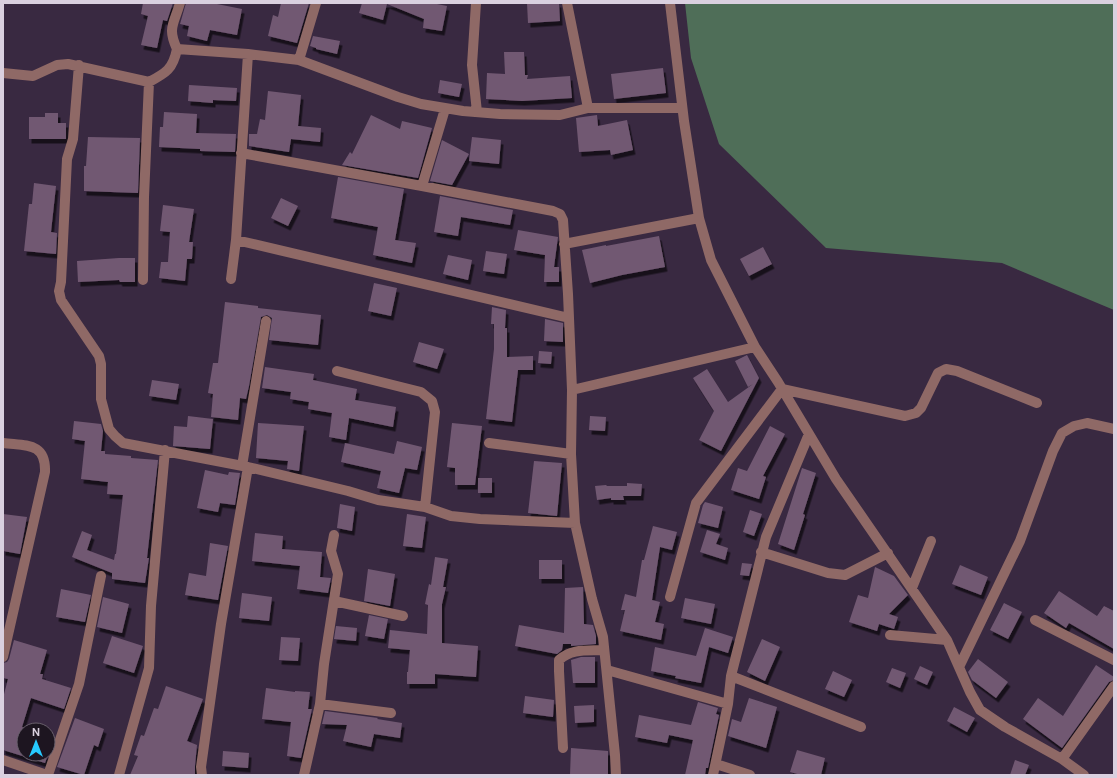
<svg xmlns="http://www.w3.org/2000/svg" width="1117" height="778" font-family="'DM Sans',sans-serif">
<defs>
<filter id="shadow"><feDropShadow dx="2.5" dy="4.5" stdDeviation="0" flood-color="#0009"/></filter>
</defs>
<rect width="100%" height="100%" fill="#392941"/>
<path fill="#4f6e58" d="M 685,3 L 1114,3 L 1114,310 L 1002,263 L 826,248 L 719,144 L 691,58 Z"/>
<path fill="#715872" filter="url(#shadow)" d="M 143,3 L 173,3 L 167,21 L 163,20 L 157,48 L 141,45 L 148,16 L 141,14 Z
M 186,3 L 212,3 L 242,9 L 237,35 L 210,30 L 207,41 L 187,36 L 189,26 L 180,24 Z
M 281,3 L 309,3 L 297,43 L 268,36 L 273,15 L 278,17 Z
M 362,3 L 432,3 L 447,6 L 442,31 L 423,28 L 424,19 L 387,4 L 383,20 L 359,13 Z
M 527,3 L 559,3 L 560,21 L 528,23 Z
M 313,36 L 340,41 L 337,54 L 316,49 L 316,48 L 310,46 Z
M 504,52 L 524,52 L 525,75 L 528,75 L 527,79 L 570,76 L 572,98 L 522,101 L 486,99 L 487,73 L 505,74 Z
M 663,68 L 666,93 L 614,99 L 611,74 Z
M 440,80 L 462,84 L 459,97 L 438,93 Z
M 189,85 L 237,88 L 236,101 L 213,100 L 213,103 L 188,101 Z
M 268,91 L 301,95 L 298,126 L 321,128 L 320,142 L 291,139 L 289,152 L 249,146 L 249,134 L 257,134 L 260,119 L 265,120 Z
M 164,112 L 197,114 L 196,133 L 236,134 L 235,152 L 200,151 L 200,149 L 159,147 L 160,127 L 163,127 Z
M 45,113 L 58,113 L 58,123 L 66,123 L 66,139 L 29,139 L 29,117 L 45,117 Z
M 371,115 L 400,129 L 402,121 L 432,128 L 418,178 L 342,165 L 350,152 L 352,154 Z
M 597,115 L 598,126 L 627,120 L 633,150 L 611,155 L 610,150 L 579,152 L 576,118 Z
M 88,137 L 140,138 L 138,193 L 84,191 L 84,166 L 86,166 Z
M 472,137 L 501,140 L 499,164 L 469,161 Z
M 442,140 L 469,154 L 452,185 L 430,181 Z
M 338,177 L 404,189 L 395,240 L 416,243 L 412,263 L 373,255 L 378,227 L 331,218 Z
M 34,183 L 56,186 L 51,232 L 57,233 L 56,254 L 24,251 L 29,204 L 32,204 Z
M 440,196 L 513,210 L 510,225 L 461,217 L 458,236 L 434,232 Z
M 281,198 L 298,206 L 288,226 L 271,218 Z
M 163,205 L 194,209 L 189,242 L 193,242 L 192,259 L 187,259 L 185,281 L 159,278 L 161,262 L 168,262 L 170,232 L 160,231 Z
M 518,230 L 558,237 L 554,267 L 559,267 L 559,282 L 544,282 L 545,255 L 514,250 Z
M 659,236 L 665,267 L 622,275 L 590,283 L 582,250 L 606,245 L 606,246 Z
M 763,247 L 772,264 L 749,276 L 740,259 Z
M 486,251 L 507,254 L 504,274 L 483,271 Z
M 448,255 L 472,260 L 468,280 L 443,274 Z
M 119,258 L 135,258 L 135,282 L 120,282 L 119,280 L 78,282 L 77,261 Z
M 374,283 L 397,288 L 391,316 L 368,311 Z
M 225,302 L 258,306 L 258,308 L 321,315 L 318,345 L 269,340 L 272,318 L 267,315 L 261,317 L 249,386 L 246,399 L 240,398 L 238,420 L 211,417 L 213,394 L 208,393 L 213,363 L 218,363 Z
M 492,307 L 506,310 L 505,328 L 507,328 L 507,357 L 533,356 L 533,370 L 518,370 L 512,422 L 486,419 L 494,349 L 494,324 L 491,324 Z
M 545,319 L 563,323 L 563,342 L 544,341 Z
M 419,342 L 444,349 L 437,369 L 413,362 Z
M 539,351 L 552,352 L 551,364 L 538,363 Z
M 747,355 L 759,378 L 721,451 L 699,440 L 714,411 L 693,378 L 707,369 L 728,402 L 753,384 L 748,387 L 735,361 Z
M 265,367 L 314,374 L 313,380 L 357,389 L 355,400 L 396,407 L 393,427 L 349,418 L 346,440 L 329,437 L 332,413 L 308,409 L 309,402 L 290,399 L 291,392 L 262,388 Z
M 152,380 L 179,384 L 176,400 L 149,396 Z
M 188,416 L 213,419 L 210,449 L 173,446 L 174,426 L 187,427 Z
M 590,416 L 606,417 L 605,431 L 589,430 Z
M 74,421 L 101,424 L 103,431 L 101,451 L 105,451 L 105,454 L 131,456 L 131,458 L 158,460 L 147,558 L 149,558 L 145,583 L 112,579 L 112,573 L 72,557 L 82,531 L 92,535 L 87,550 L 114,560 L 115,554 L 116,554 L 123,495 L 107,494 L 108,482 L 81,479 L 85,441 L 72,439 Z
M 258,423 L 304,426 L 299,471 L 287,469 L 288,461 L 256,458 Z
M 452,423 L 482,426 L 475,485 L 455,485 L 455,468 L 447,467 Z
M 770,426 L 785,434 L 763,476 L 766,477 L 759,499 L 731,490 L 738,468 L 747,471 Z
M 397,441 L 422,447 L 417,470 L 405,468 L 399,493 L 377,488 L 381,471 L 341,462 L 345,443 L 394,454 Z
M 534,461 L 562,463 L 557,516 L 528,513 Z
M 802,468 L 816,473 L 803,514 L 805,515 L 794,550 L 778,544 Z
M 205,470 L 228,475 L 229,472 L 240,473 L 235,505 L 220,503 L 218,512 L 197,508 Z
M 478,478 L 492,478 L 492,493 L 478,493 Z
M 627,483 L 642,484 L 641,496 L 623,496 L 624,500 L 611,500 L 611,498 L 597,500 L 595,486 L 606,485 L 607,486 L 627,486 Z
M 705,502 L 723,507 L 718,528 L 698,523 L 703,505 Z
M 340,504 L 355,507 L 352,531 L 337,528 Z
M 750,510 L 762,514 L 754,536 L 743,532 Z
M 3,514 L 27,517 L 20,554 L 3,551 Z
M 407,514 L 426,517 L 422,548 L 403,546 Z
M 653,526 L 677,532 L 672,550 L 660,547 L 652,600 L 660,602 L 655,622 L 664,624 L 661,640 L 620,631 L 625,610 L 621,610 L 625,594 L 636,597 L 642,560 L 644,560 Z
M 707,530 L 720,534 L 716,544 L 728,548 L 725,560 L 700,552 Z
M 255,533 L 283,536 L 282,549 L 322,552 L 320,577 L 331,578 L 328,593 L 297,589 L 300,566 L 252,561 Z
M 210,543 L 228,546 L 218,600 L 185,595 L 189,573 L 206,576 Z
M 435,557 L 448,559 L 443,587 L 446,587 L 442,604 L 442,643 L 478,646 L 476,677 L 435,674 L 435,684 L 407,684 L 407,672 L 408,672 L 410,650 L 388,648 L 390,630 L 427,634 L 428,605 L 425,604 L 429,584 L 431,585 Z
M 539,560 L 562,560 L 562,579 L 539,579 Z
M 742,563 L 752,564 L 749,576 L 740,575 Z
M 960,565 L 988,577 L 981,595 L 952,584 Z
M 875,567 L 894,576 L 908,595 L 889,614 L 898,617 L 894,629 L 879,624 L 877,631 L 849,622 L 858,595 L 868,598 Z
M 368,569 L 395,574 L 390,606 L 364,601 Z
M 583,587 L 584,624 L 593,625 L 596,636 L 596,644 L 571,646 L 571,644 L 563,644 L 562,650 L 557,654 L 515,646 L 519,625 L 564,633 L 565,588 Z
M 61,589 L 91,595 L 85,622 L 56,617 Z
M 1059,591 L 1097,616 L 1104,606 L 1114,611 L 1114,649 L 1069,623 L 1066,628 L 1044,613 Z
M 242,593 L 272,597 L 269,621 L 239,618 Z
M 103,597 L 129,604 L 122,633 L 97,627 Z
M 685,598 L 715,604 L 711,624 L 681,618 Z
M 1004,603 L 1022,612 L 1008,639 L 990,630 Z
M 369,615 L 388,619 L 384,639 L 365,636 Z
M 336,626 L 357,628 L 356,641 L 334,639 Z
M 705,628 L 733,637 L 728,653 L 709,647 L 701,683 L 675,678 L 676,676 L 651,671 L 655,647 L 696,656 Z
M 112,636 L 143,646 L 134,673 L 103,663 Z
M 281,637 L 300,638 L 298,661 L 279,660 Z
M 762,639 L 780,647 L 765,681 L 747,672 Z
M 14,640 L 47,650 L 40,674 L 43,674 L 42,679 L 71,688 L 64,709 L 31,698 L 22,727 L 24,728 L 24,755 L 48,754 L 48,740 L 53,741 L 45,763 L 3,750 L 3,698 L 8,679 L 3,678 L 3,663 L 7,662 L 9,659 Z
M 581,657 L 595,657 L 595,683 L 573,683 L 571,660 Z
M 978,659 L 1008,682 L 996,698 L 972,680 L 968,672 Z
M 1096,665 L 1114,677 L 1114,680 L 1109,682 L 1062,748 L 1023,719 L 1038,698 L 1063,716 Z
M 920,666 L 933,672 L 927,685 L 914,679 Z
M 892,668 L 906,673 L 900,688 L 886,682 Z
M 833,671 L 852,680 L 844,697 L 825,689 Z
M 166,686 L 203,699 L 187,741 L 197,745 L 195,766 L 195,775 L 130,775 L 138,756 L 134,755 L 141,735 L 144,736 L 154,708 L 158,709 Z
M 266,688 L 295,692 L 295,691 L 310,692 L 308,709 L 312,709 L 301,758 L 287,756 L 291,722 L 262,719 Z
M 525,696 L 554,700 L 553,717 L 523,713 Z
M 749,698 L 777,707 L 766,748 L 728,736 L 732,719 L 741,722 Z
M 698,702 L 718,708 L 716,714 L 719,715 L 708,768 L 706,768 L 705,775 L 685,775 L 693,740 L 669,735 L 667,743 L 635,737 L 639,715 L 691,725 Z
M 594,705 L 594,722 L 575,723 L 574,706 Z
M 954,707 L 975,718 L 967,732 L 947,721 Z
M 325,711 L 378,718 L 377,719 L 402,723 L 400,738 L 374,734 L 371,747 L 343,741 L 347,725 L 322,724 Z
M 75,718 L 104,729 L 98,747 L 94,745 L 84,775 L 57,767 Z
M 571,748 L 608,751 L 608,775 L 570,775 Z
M 797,750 L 825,758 L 821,775 L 801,775 L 790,772 Z
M 223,751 L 249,753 L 248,768 L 222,766 Z
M 1015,760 L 1029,765 L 1025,775 L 1010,775 Z"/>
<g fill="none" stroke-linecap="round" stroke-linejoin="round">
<path stroke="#8f6966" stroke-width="10" d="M 180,3 C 174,24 167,28 177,49 L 248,54 L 299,60 L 398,97 L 421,104 L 463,111 L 500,114 L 560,115 L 588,108 L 682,108
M 476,3 L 472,65 L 477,112
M 567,3 L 588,108
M 670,3 L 684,121 L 699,218 L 711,260 L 755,347 L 778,382 L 836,479 L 947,640 L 970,692 L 980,710 L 1005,727 L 1062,759 L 1084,775
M 248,54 L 236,240 L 569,318
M 299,60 L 316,3
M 79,65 L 73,139 L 67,159 L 61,282 L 59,291 L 61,300 L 99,356 L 101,364 L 101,399 L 109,429 L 115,436 L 123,443 L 248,467 L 348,491 L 378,500 L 425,507 L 451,516 L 480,519 L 575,523
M 3,73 L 33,76 L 57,65 L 68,64 L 149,82 C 166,73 173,69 177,49
M 241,153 L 422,186 L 553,211 L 560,214 L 563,220 L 568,294 L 572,390 L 571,454 L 575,523 L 592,599 L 603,637 L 615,755 L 616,775
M 422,186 L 445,109
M 564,244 L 699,218
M 231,279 L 236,240
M 143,280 L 144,197 L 149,82
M 337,371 L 421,392 L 432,401 L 435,412 L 425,507
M 572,390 L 755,347
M 3,443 C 26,446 46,442 45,472 L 3,657
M 489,443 L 571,454
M 242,466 L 266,321
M 761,552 L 828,573 L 845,575 L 888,553
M 912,588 L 931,541
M 670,597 L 696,503 L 782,389 L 905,416 L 916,413 L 921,408 L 938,373 L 946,369 L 957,371 L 1037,403
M 334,601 L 403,616
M 1035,620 L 1114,660
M 890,635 L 947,640
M 959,667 L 1020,541 L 1053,451 L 1062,433 L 1074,426 L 1087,423 L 1114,429
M 607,670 L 728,704
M 731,676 L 861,727
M 320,704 L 391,713
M 563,748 L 559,671 L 559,660 C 572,648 588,651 604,650
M 1062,759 L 1114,686
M 3,760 L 47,775
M 716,764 L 750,775
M 48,775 L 79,684 L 101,576
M 119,775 L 149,668 L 151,606 L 165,450
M 202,775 L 201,767 L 221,624 L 248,467
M 304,775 L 320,704 L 324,664 L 338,574 L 331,551 L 334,535
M 713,775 L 728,704 L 731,676 L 766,537 L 809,434"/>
</g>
<rect width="1117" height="778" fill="none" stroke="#dad0df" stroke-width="8"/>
<g transform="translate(36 742)"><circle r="19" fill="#1d1520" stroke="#69606c"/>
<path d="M0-3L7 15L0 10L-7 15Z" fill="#26c9fe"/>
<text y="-6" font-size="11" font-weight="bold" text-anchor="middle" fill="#dad0df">N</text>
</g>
</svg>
